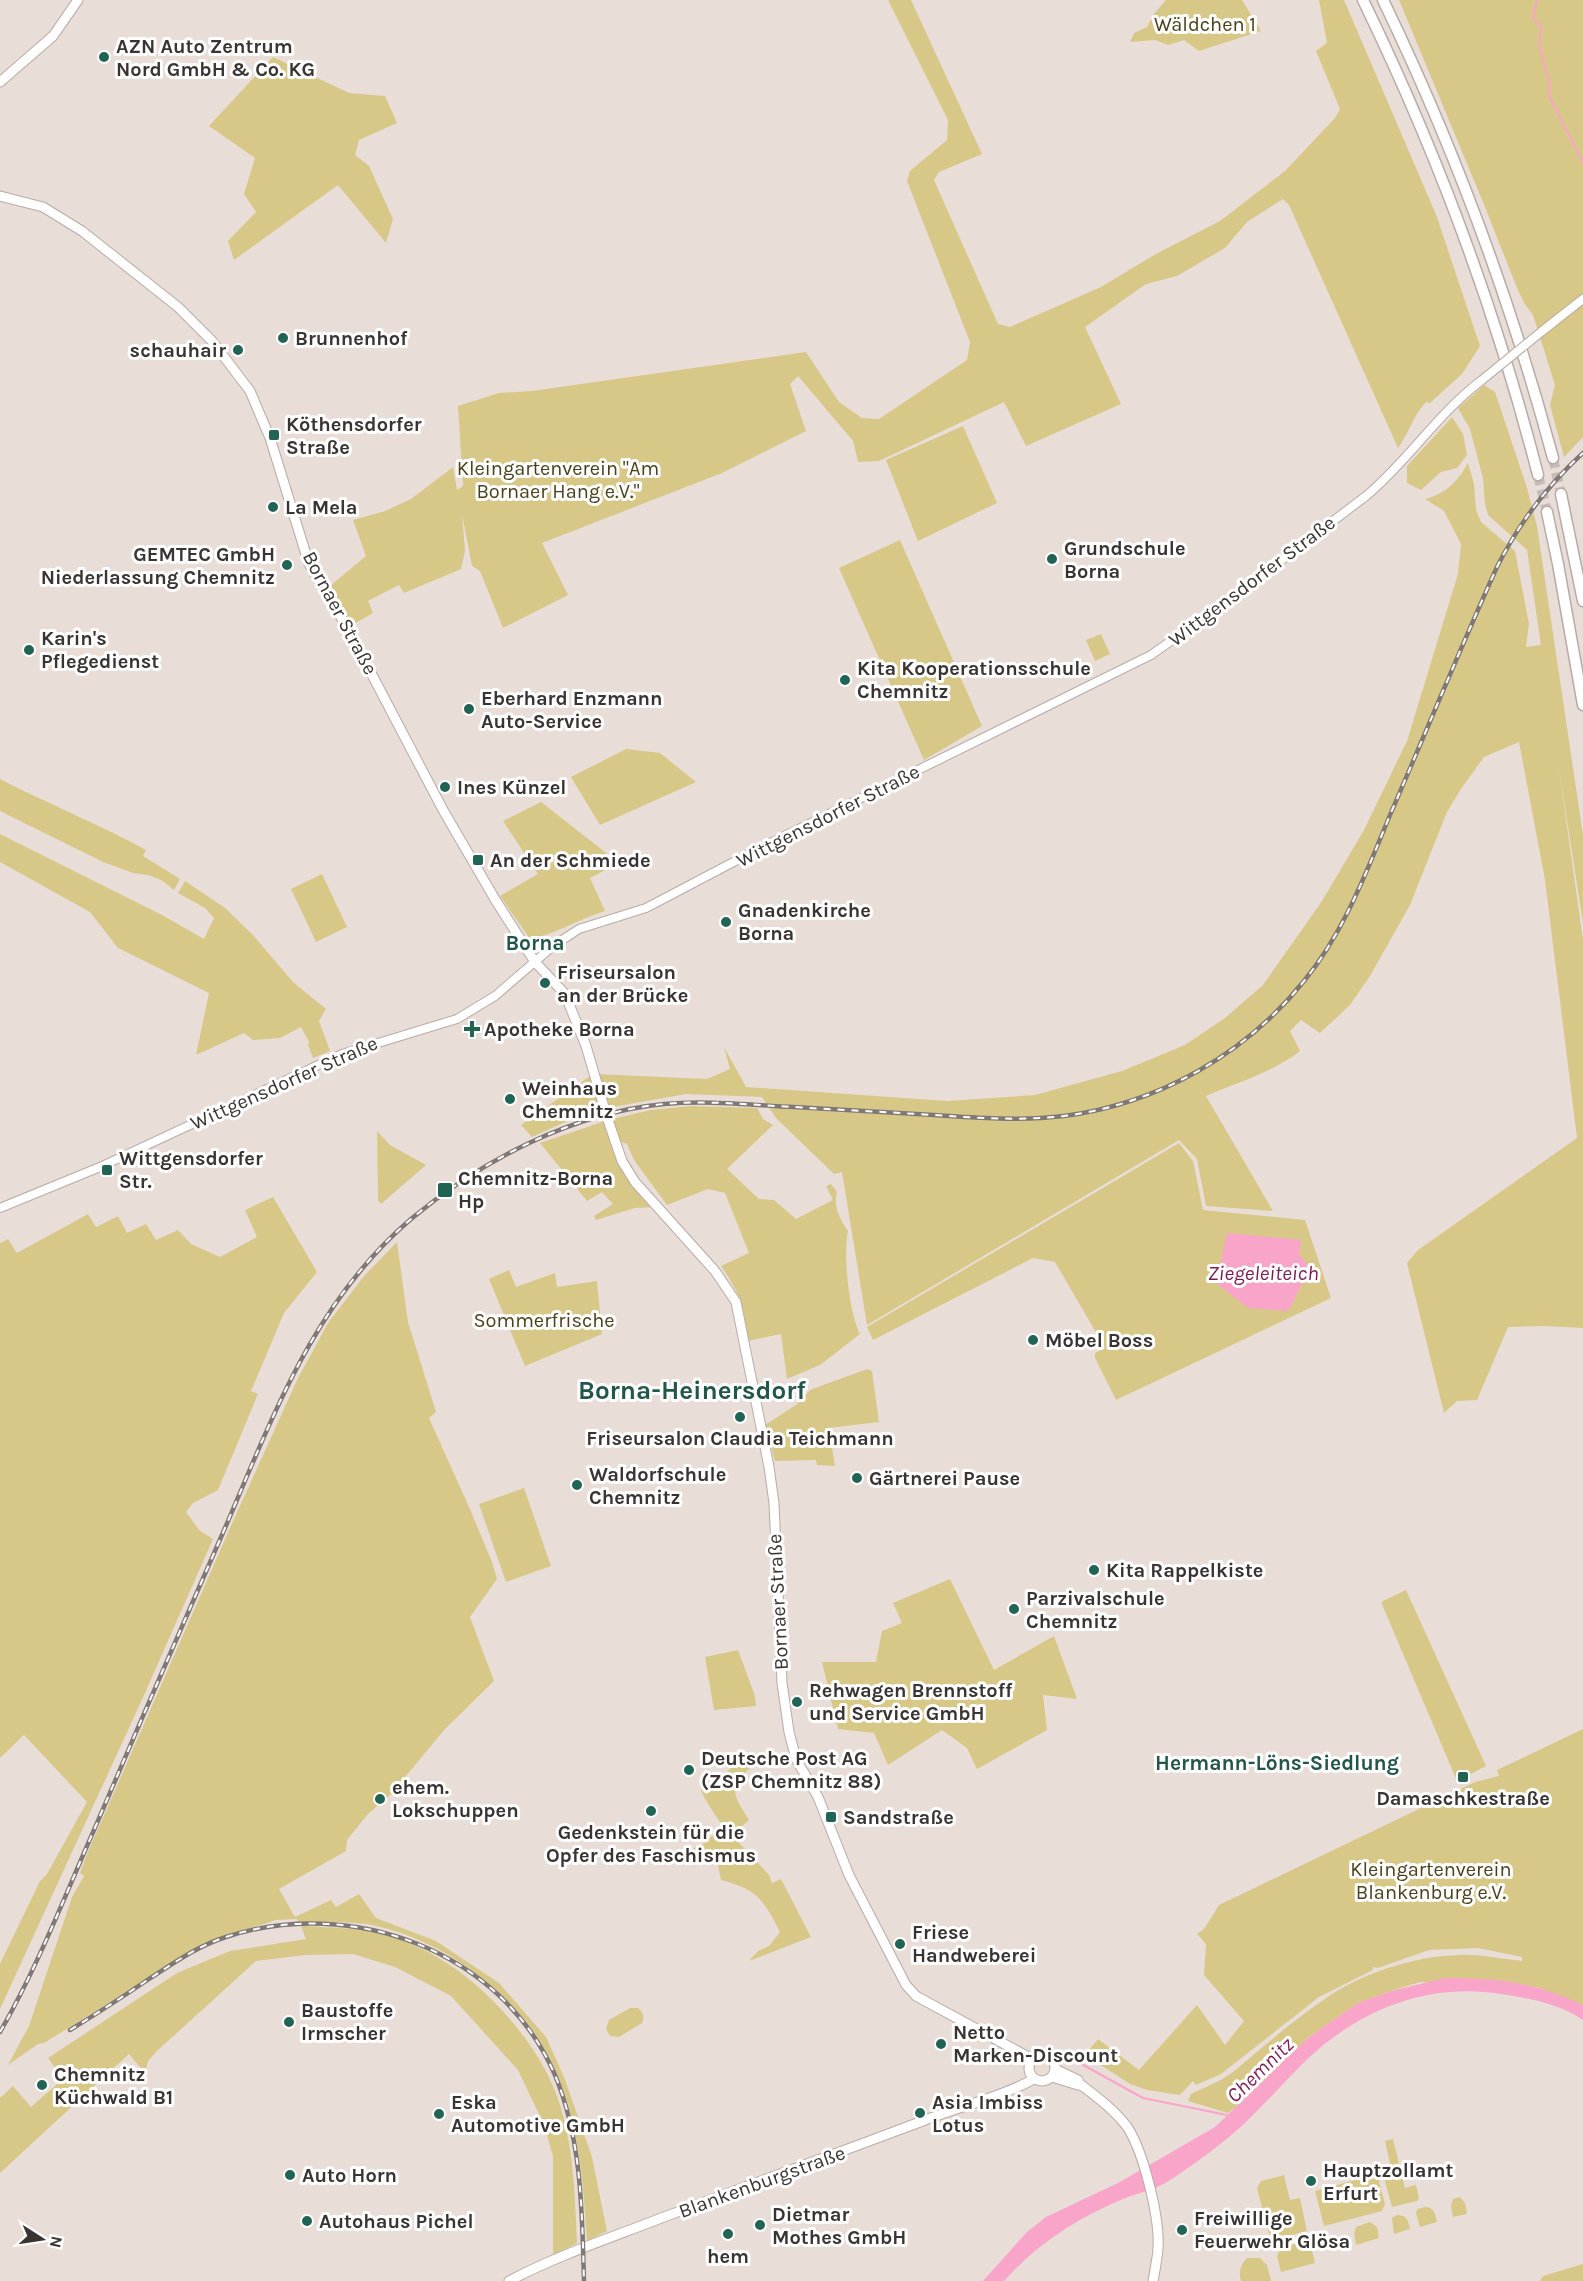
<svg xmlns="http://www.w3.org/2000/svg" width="1583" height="2281" font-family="Karla,sans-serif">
<rect width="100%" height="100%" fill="#e9ddd8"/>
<path fill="#d8c888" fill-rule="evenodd" d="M 888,0 L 911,0 L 982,154 L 939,172 L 934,180 L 998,324 L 1010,327 L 1101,287 L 1154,255 L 1220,221 L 1285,171 L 1335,118 L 1340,109 L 1316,51 L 1327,43 L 1319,0 L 1344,0 L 1437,217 L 1480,346 L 1462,374 L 1430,403 L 1426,402 C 1412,418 1410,431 1398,448 L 1289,205 L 1283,199 L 1247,222 L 1225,248 L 1177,276 L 1146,284 L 1085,327 L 1121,404 L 1026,446 L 1004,402 L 879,461 L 858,462 L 853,441 L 798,376 L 790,384 L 806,431 L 722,473 L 542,543 L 568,595 L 503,628 L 480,571 L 472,566 L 462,514 L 465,551 L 461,569 L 404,593 L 399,585 L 368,601 L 373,613 L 352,625 L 330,586 L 366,556 L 353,520 L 385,511 L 411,499 L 453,467 L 457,490 L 463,486 L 458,406 L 499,393 L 532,391 L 806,352 L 839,402 L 862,418 L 879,419 L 967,360 L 970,342 L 907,181 L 910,171 L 947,140 L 948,120 Z
M 1166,0 L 1242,0 L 1261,31 L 1199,51 L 1184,40 L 1168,45 L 1155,40 L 1130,42 L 1134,33 L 1147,27 L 1153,15 Z
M 1399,0 L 1583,0 L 1583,437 L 1564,457 L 1550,405 L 1555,385 L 1533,315 L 1524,303 L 1517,288 L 1485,207 Z
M 273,57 L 349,93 L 385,96 L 397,123 L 359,140 L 355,155 L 369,166 L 393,219 L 386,243 L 338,185 L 234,260 L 228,241 L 256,212 L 244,194 L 255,158 L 209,126 Z
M 1484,385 L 1495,392 L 1527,488 L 1537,526 L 1583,835 L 1583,923 L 1559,769 L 1583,940 L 1583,1328 L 1545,1326 L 1508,1327 L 1477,1400 L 1457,1401 L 1444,1413 L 1407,1263 L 1418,1250 L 1577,1138 L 1545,880 L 1519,742 L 1484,757 L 1461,789 L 1447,812 L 1410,905 L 1370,976 L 1350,1005 L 1320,1033 L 1301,1020 L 1290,1031 L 1300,1051 C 1273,1072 1237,1083 1206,1096 L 1273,1211 L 1206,1206 L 1197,1159 L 1179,1140 L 867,1325 L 842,1172 L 834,1174 L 776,1118 L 762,1097 L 686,1094 L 607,1108 L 595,1074 L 707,1079 L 730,1069 L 724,1047 L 746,1087 L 947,1101 L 1035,1095 L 1122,1071 L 1185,1045 L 1225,1018 L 1263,985 L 1322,901 L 1364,830 L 1407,741 L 1458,574 L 1461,544 L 1444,511 L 1425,499 C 1446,494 1458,481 1468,463 L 1474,484 L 1476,510 L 1481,522 L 1515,551 L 1529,624 L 1526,647 L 1541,645 L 1527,550 L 1488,515 L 1485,504 L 1483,478 L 1470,429 L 1458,408 Z
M 1452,417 L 1463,434 L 1467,455 L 1457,468 L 1441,472 L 1421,490 L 1407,483 L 1407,466 Z
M 963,426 L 997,503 L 918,541 L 886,460 Z
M 900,540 L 982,726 L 924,760 L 839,568 Z
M 1101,634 L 1110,654 L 1095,661 L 1086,640 Z
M 626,749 L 660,753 L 696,782 L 600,825 L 571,777 Z
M 0,779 C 48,804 99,824 146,850 L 143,856 L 180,879 L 174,890 L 161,880 L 148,875 L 133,873 L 103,862 L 0,811 Z
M 541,802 L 619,863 L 590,878 L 605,911 C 579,919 556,934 530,939 L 500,896 L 538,874 L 503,821 Z
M 0,834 L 162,915 L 204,939 L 214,918 L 205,908 L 178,893 L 185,881 L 225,908 L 253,935 L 293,982 L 326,1009 L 319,1021 L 330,1051 L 313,1058 L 308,1045 L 309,1042 L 301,1027 L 280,1038 L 253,1040 L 244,1033 L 196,1055 L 209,993 L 118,948 L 90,912 L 0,862 Z
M 322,874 L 347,927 L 316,942 L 291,889 Z
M 593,1074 L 601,1110 L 576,1117 L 532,1137 L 521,1125 Z
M 690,1106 L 757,1108 L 763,1119 L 773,1125 L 727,1169 L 759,1199 L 774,1200 L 796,1219 L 833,1200 L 826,1186 L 831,1184 L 837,1192 C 833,1207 840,1219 848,1231 C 843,1254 849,1313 860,1334 L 820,1365 L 787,1379 L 781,1334 L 748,1341 C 744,1306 741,1295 721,1266 L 749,1253 L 725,1193 L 708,1189 L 667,1205 L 634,1160 L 627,1144 L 619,1141 L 612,1119 L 651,1110 Z
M 605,1121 L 620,1163 L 655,1207 L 635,1208 L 596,1220 L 594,1216 L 613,1204 L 602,1192 L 587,1201 L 540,1143 Z
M 377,1131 L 390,1145 L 426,1165 L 381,1204 L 378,1200 Z
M 1179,1143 L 1193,1161 L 1203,1210 L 1305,1220 L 1331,1298 L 1116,1400 L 1095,1358 L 1095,1353 L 1105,1348 L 1055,1262 L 1033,1258 L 873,1340 L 867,1327 ZM 1300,1241 L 1299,1255 L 1307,1271 C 1300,1285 1297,1299 1287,1311 Z
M 273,1197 L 317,1272 L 284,1313 L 251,1391 L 258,1394 L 218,1490 L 193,1503 L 186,1512 L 199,1530 L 213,1539 L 145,1693 L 0,2009 L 0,1964 L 40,1881 L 47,1874 L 87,1802 L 24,1735 L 0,1758 L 0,1243 L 8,1239 L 17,1253 L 88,1214 L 96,1227 L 118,1216 L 127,1233 L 146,1224 L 156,1240 L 178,1230 L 191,1244 L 220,1257 L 257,1237 L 245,1210 Z
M 397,1242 L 408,1322 L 436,1412 L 429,1418 L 469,1507 L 492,1562 L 497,1579 L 470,1617 L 494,1681 L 445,1729 L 391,1794 L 368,1814 L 347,1840 L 346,1851 L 279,1889 L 295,1917 L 331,1900 L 336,1907 L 359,1894 L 376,1918 L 436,1941 L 499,1983 L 546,2037 L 564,2077 L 592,2157 L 607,2231 L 587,2241 C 580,2130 570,2044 475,1973 C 447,1951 407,1932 372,1925 C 349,1921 322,1923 299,1922 L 297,1919 L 276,1920 L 205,1943 L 44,2043 L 38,2044 L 8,2065 L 29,2026 L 72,1897 L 84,1876 L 80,1873 L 87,1854 L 230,1528 L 297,1380 L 328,1323 L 364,1276 Z
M 509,1270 L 516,1287 L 555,1273 L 557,1287 L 597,1281 L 602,1334 L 525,1366 L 489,1279 Z
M 867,1369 L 872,1371 L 879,1422 L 829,1428 L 835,1466 L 817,1465 L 816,1460 L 775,1461 L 765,1425 L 796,1405 L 810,1390 Z
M 524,1488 L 551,1566 L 506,1582 L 479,1504 Z
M 950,1579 L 994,1670 L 1054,1636 L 1077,1699 L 1043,1695 L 1047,1730 L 977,1769 L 967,1748 L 942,1730 L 888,1765 L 874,1733 L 838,1729 L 822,1662 L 876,1662 L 882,1631 L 902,1623 L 893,1603 Z
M 1406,1590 L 1486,1766 L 1457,1781 L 1381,1602 Z
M 738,1650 L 755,1696 L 756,1706 L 714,1710 L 705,1657 Z
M 1583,1729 L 1583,2005 L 1536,1987 L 1420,1982 L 1391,1991 L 1358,2003 L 1309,2037 L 1250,2096 L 1228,2113 L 1188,2101 L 1191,2094 L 1221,2080 L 1233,2072 C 1262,2048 1291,2022 1322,2001 C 1359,1974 1413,1956 1459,1955 C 1480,1954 1502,1959 1522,1961 L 1522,1957 L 1478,1948 L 1429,1950 L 1378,1968 L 1373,1967 L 1373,1970 L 1319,1997 L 1221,2074 L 1196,2085 L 1193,2081 L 1180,2095 L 1147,2090 L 1130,2084 L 1085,2055 L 1098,2039 L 1139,2070 L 1197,2005 L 1225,2045 L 1244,2021 L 1204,1975 L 1206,1944 L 1197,1934 L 1204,1929 L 1219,1905 L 1475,1782 L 1499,1776 L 1497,1770 Z
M 741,1756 L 748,1760 L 750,1768 C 727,1790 734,1795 749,1820 L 732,1835 L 769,1875 L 772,1883 L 781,1879 L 811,1937 L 749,1961 L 758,1951 L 769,1946 L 780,1932 C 763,1899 758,1890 721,1880 L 716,1856 L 709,1852 L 698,1858 L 695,1866 L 683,1860 L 686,1852 L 705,1843 L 722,1826 C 716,1814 701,1797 700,1785 L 721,1786 L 722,1773 L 727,1772 Z
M 301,1926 C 318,1927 334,1927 351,1929 C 417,1936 467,1970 509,2018 C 532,2045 551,2074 561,2108 C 574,2152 575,2197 577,2243 L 553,2255 L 553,2156 L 544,2125 L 518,2070 L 451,1996 L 395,1967 L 353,1954 L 305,1955 L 256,1961 L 157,2051 L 148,2061 L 145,2073 L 129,2054 L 0,2173 L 0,2098 L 13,2086 L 31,2107 L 63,2079 L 48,2058 L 177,1973 L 230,1951 L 306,1939 Z
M 630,2008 L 638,2008 C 643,2012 645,2016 642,2023 L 619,2037 L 610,2036 L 606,2029 L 609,2020 Z
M 1393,2139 L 1405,2188 L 1416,2185 L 1419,2198 L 1417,2201 L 1392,2207 L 1383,2174 L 1392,2172 L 1385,2141 Z
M 1377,2174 L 1385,2204 L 1382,2211 L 1324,2226 L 1315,2191 Z
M 1284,2175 L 1290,2200 L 1300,2198 L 1307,2231 L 1277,2239 L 1269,2234 L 1257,2188 L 1261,2181 Z
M 1460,2197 L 1465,2203 L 1467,2214 L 1453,2217 L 1451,2206 L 1453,2199 Z
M 1426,2207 C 1435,2208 1435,2214 1437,2222 L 1420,2227 L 1416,2213 L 1417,2209 Z
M 1397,2215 C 1407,2215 1408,2220 1410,2229 L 1394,2234 L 1392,2218 Z
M 1370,2222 L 1377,2227 L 1379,2238 L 1356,2245 L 1354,2234 L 1356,2227 Z
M 1309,2239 L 1315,2263 L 1281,2272 L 1277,2256 L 1280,2249 Z
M 1247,2258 L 1260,2258 L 1267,2265 L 1271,2281 L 1241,2281 C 1238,2272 1241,2264 1247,2258 Z
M 1583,2264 L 1583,2281 L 1540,2281 L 1543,2276 Z"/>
<path fill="#f9a4c9" d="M 1227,1233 L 1301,1240 L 1299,1255 L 1306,1262 L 1308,1271 C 1300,1285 1297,1299 1287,1311 L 1248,1308 L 1216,1283 Z
M 1445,1978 C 1498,1978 1534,1982 1583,2005 L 1583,2020 C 1559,2004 1529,1998 1501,1994 C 1442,1984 1382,2001 1334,2037 C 1303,2059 1279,2090 1252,2116 C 1232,2136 1208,2154 1185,2170 C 1176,2176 1167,2183 1157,2187 C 1146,2192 1134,2194 1123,2199 C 1077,2218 1037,2244 1004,2281 L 983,2281 L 1027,2232 L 1046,2217 L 1120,2182 L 1215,2127 L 1309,2037 L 1342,2014 L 1358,2003 L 1391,1991 Z"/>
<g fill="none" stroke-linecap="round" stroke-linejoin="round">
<path stroke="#f9a4c9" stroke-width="2" d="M 1537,0 L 1533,18 L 1541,27 L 1539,45 L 1550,84 L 1549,96 L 1583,163
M 1047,2046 L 1052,2048
M 1076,2061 L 1143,2098 L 1227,2115"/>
<path stroke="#c6bbb7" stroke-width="10" stroke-dasharray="10 5" stroke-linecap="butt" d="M 1553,458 L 1561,494
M 1538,475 L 1547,512"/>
<g stroke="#b7aba6" stroke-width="10">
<path id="minor" d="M 1541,332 L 1583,299
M 0,1208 L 100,1167 L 342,1054 L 457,1019 L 495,996 L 553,946 L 579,929 L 646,908 L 764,846 L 1151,655 L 1229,600 L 1366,496 C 1408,461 1438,413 1482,380"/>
</g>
<g stroke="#b7aba6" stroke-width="11">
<path id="major" d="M 0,82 L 53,36 L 78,0
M 0,196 L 43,207 L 82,231 L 178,307 L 212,341 L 250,391 L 270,438 L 309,564 L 348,629 L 443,810 L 496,901 L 535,962 L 565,994 L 586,1046 L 604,1107
M 608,1120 L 622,1161 L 635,1182 L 715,1271 L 736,1302 L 769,1467 L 774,1503 L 782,1683 L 789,1732 L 796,1759 L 818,1797 L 849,1875 L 906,1985 L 916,1996 L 1032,2059
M1029 2068a13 13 0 1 1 26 0a13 13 0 1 1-26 0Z
M 1055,2069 L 1078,2080 L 1080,2084 C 1097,2097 1116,2111 1128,2128 C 1144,2154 1160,2218 1158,2249 C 1157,2260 1155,2270 1153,2281
M 1052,2077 L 1078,2085
M 509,2281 C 558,2255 613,2237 664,2217 C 750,2185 835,2154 920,2122 C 957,2107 999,2098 1034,2079"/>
</g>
<g stroke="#b7aba6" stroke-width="13">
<path id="highway" d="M 1363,0 C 1437,152 1496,311 1538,475
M 1383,0 C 1454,147 1511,301 1553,458
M 1561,494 L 1583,601
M 1547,512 L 1558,564 L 1583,705"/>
</g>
<use href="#minor" stroke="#fff" stroke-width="8"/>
<use href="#major" stroke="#fff" stroke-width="9"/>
<use href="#highway" stroke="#fff" stroke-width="10"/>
<g stroke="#807875" stroke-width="4.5">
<path id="rail" d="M 70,2030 C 96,2014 121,1998 146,1981 C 171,1965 197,1946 226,1937 C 351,1896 501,1950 555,2075 C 582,2140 582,2212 584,2281
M 0,2032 C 37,1968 64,1898 94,1830 C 137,1729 181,1629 225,1528 C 274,1414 314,1302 411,1219 C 482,1160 572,1113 664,1104 C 708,1100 751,1105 794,1107 C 841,1110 887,1112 934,1115 C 977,1118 1021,1121 1064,1116 C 1157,1104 1245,1055 1304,981 C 1344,932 1366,873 1390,815 C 1426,732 1460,649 1497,567 C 1519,523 1547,486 1583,453"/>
</g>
<use href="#rail" stroke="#fff" stroke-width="2" stroke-dasharray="7" stroke-linecap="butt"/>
<g stroke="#b7aba6" stroke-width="10" stroke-linecap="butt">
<path id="minor-bridge" d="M 1482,380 L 1541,332"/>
</g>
<use href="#minor-bridge" stroke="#fff" stroke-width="8"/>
</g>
<g fill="#216454" stroke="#fff" stroke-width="2">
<circle cx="104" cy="57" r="6"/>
<circle cx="283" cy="338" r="6"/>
<circle cx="238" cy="350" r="6"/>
<rect x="268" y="429" width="12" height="12" rx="3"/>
<circle cx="273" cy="507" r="6"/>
<circle cx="1052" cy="559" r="6"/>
<circle cx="287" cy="565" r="6"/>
<circle cx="29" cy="650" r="6"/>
<circle cx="845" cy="680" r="6"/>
<circle cx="469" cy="709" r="6"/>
<circle cx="445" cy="787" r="6"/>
<rect x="472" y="854" width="12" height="12" rx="3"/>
<circle cx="726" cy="922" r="6"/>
<circle cx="545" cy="983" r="6"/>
<path d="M469 1020h6v6h6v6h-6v6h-6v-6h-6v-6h6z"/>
<circle cx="510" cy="1099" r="6"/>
<rect x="101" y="1164" width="12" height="12" rx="3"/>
<rect x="437" y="1182" width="16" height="16" rx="3"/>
<circle cx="1033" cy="1340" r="6"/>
<circle cx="740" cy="1417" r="6"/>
<circle cx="857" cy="1478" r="6"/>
<circle cx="577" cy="1485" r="6"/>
<circle cx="1094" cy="1570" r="6"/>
<circle cx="1014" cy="1609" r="6"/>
<circle cx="797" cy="1702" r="6"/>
<circle cx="689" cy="1770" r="6"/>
<rect x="1457" y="1771" width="12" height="12" rx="3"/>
<circle cx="380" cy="1799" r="6"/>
<circle cx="651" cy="1811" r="6"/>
<rect x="825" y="1811" width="12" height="12" rx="3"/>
<circle cx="900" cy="1944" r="6"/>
<circle cx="289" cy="2022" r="6"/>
<circle cx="941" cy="2044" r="6"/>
<circle cx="42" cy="2085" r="6"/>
<circle cx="920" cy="2113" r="6"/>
<circle cx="439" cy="2114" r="6"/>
<circle cx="290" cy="2175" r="6"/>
<circle cx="1311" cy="2181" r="6"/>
<circle cx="307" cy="2221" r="6"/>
<circle cx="760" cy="2225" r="6"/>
<circle cx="1182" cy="2230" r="6"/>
<circle cx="728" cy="2234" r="6"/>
</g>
<g text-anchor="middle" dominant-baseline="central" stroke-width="6" stroke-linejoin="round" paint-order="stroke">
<g font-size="20" fill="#4a411c" stroke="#fff">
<text x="1205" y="24">Wäldchen 1</text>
<text x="558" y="468">Kleingartenverein "Am<tspan x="558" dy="23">Bornaer Hang e.V."</tspan></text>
<text x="544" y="1320">Sommerfrische</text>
<text x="1431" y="1869">Kleingartenverein<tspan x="1431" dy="23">Blankenburg e.V.</tspan></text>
</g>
<g font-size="20" font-weight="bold" fill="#393432" stroke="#fff" text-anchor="start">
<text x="116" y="46">AZN Auto Zentrum<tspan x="116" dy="23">Nord GmbH &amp; Co. KG</tspan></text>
<text x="295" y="338">Brunnenhof</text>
<text x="226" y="350" text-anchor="end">schauhair</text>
<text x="286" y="424">Köthensdorfer<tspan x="286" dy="23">Straße</tspan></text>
<text x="285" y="507">La Mela</text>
<text x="1064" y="548">Grundschule<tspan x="1064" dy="23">Borna</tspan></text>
<text x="275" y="554" text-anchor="end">GEMTEC GmbH<tspan x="275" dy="23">Niederlassung Chemnitz</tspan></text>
<text x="41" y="638">Karin's<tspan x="41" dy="23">Pflegedienst</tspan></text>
<text x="857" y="668">Kita Kooperationsschule<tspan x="857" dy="23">Chemnitz</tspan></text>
<text x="481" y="698">Eberhard Enzmann<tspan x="481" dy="23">Auto-Service</tspan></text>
<text x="457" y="787">Ines Künzel</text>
<text x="490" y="860">An der Schmiede</text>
<text x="738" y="910">Gnadenkirche<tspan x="738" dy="23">Borna</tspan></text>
<text x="557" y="972">Friseursalon<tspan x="557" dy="23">an der Brücke</tspan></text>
<text x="484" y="1029">Apotheke Borna</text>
<text x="522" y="1088">Weinhaus<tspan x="522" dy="23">Chemnitz</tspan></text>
<text x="119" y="1158">Wittgensdorfer<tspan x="119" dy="23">Str.</tspan></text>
<text x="458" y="1178">Chemnitz-Borna<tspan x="458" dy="23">Hp</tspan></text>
<text x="1045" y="1340">Möbel Boss</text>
<text x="740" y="1438" text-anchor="middle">Friseursalon Claudia Teichmann</text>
<text x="589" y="1474">Waldorfschule<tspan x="589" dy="23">Chemnitz</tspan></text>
<text x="869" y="1478">Gärtnerei Pause</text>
<text x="1106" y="1570">Kita Rappelkiste</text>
<text x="1026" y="1598">Parzivalschule<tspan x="1026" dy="23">Chemnitz</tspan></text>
<text x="809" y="1690">Rehwagen Brennstoff<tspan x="809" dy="23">und Service GmbH</tspan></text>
<text x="701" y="1758">Deutsche Post AG<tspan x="701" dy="23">(ZSP Chemnitz 88)</tspan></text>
<text x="392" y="1787">ehem.<tspan x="392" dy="23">Lokschuppen</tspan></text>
<text x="1463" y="1798" text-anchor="middle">Damaschkestraße</text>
<text x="843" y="1817">Sandstraße</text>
<text x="651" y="1832" text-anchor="middle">Gedenkstein für die<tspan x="651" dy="23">Opfer des Faschismus</tspan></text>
<text x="912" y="1932">Friese<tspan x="912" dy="23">Handweberei</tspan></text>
<text x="301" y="2010">Baustoffe<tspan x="301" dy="23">Irmscher</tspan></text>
<text x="953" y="2032">Netto<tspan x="953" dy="23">Marken-Discount</tspan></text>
<text x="54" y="2074">Chemnitz<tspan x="54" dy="23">Küchwald B1</tspan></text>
<text x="451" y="2102">Eska<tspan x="451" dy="23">Automotive GmbH</tspan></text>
<text x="932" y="2102">Asia Imbiss<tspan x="932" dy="23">Lotus</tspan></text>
<text x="1323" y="2170">Hauptzollamt<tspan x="1323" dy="23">Erfurt</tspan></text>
<text x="302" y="2175">Auto Horn</text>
<text x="772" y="2214">Dietmar<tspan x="772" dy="23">Mothes GmbH</tspan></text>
<text x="1194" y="2218">Freiwillige<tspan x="1194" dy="23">Feuerwehr Glösa</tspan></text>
<text x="319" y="2221">Autohaus Pichel</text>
<text x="728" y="2256" text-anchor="middle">hem</text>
</g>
<g font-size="20" fill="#393432" stroke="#fff">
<text transform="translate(1252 581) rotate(-37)">Wittgensdorfer Straße</text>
<text transform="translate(340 613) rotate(62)">Bornaer Straße</text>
<text transform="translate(828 816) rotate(-27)">Wittgensdorfer Straße</text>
<text transform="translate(284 1083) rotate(-24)">Wittgensdorfer Straße</text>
<text transform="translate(778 1602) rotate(-93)">Bornaer Straße</text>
<text transform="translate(762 2182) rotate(-20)">Blankenburgstraße</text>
</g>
<g font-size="21" font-weight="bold" fill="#225648" stroke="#fff">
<text x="535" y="943">Borna</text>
<text x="1277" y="1763">Hermann-Löns-Siedlung</text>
</g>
<g font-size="21" font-style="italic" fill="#7b1c50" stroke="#fff">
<text x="1263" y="1273">Ziegeleiteich</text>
<text transform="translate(1260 2070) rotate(-44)">Chemnitz</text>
</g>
<g font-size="26" font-weight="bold" fill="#225648" stroke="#fff">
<text x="692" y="1390">Borna-Heinersdorf</text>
</g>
</g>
<g transform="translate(42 2239) rotate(102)" stroke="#ffffff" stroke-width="4.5" paint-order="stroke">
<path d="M0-4.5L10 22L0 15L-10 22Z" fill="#393432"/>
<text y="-9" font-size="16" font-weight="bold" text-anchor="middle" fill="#393432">N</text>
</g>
</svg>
